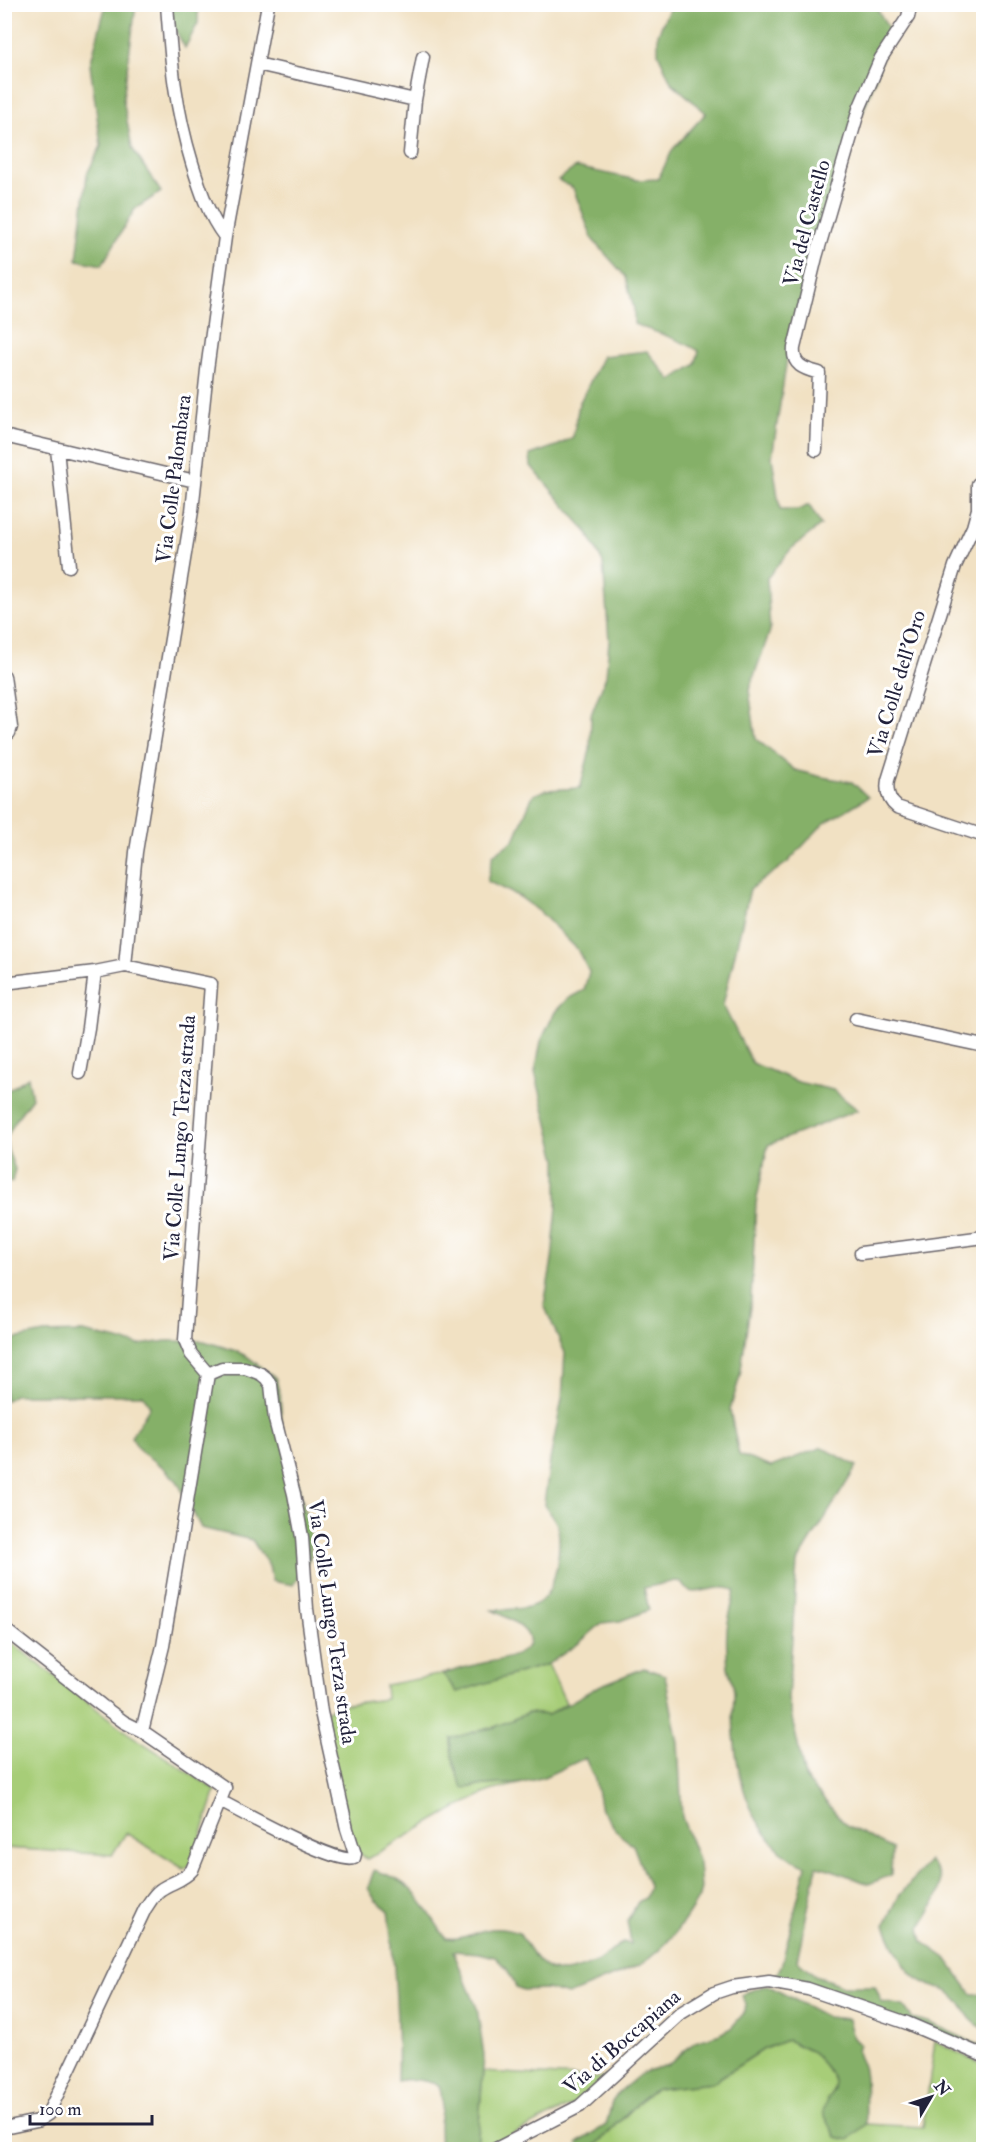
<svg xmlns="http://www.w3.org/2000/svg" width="988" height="2154" font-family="'IM FELL Double Pica',serif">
<rect width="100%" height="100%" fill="#fff"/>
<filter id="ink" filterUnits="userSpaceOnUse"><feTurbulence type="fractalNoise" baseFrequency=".0167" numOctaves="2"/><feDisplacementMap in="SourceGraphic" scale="12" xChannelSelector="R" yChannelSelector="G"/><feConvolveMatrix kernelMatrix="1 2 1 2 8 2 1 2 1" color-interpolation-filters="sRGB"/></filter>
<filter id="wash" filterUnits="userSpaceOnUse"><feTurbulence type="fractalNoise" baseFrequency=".008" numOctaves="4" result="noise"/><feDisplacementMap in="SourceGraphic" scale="24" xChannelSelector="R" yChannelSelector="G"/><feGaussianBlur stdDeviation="1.35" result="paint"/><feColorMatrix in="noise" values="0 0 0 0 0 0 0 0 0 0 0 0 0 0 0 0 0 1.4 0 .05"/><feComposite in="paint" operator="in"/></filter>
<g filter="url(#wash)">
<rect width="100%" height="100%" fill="#f1e1c3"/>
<path fill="#a7cd78" stroke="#64785a" stroke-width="1.5" d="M 4,1637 L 129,1734 L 216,1790 L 192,1864 L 184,1869 L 126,1833 L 112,1855 L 5,1848 Z
M 548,1664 L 566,1703 L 548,1715 L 528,1713 L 495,1727 L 473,1732 L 463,1788 L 485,1785 L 523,1783 L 490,1791 L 456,1808 L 367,1859 L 354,1849 L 321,1712 L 345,1704 L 386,1699 L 385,1685 L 443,1674 L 457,1692 Z
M 787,2040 L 813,2052 L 832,2075 L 835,2083 L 834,2089 L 827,2099 L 857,2133 L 866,2124 L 923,2127 L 935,2041 L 983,2065 L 983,2149 L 592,2150 L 645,2096 L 657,2089 L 712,2083 L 764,2049 Z
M 483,2072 L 599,2078 L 608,2075 L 580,2101 L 498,2142 L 487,2149 L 477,2150 Z"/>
<path fill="#85b068" stroke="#546952" stroke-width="1.5" d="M 106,4 L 136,5 L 123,99 L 132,148 L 161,192 L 135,209 L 102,265 L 77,260 L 87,174 L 101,146 L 90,65 Z
M 162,5 L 198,5 L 198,23 L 185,48 Z
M 671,5 L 875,5 L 890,31 L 875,80 L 838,179 L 788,352 L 772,457 L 780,510 L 798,510 L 809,505 L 821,525 L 791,549 L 767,578 L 770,631 L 749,690 L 756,739 L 795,770 L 822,777 L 852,782 L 868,797 L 823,824 L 788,862 L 750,889 L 723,1005 L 752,1063 L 798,1082 L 833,1090 L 858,1110 L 768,1145 L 756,1203 L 751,1300 L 740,1376 L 730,1410 L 739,1455 L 771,1467 L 822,1447 L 857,1466 L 797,1563 L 788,1699 L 805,1778 L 846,1825 L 892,1849 L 891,1875 L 869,1884 C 851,1878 835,1869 817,1866 L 797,1960 L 815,1975 L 843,1986 L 875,1986 L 882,2002 L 904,2006 L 912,2018 L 928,2022 L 983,2047 L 983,2063 L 962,2044 L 785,1978 L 775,1977 L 781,1967 L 806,1865 C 789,1860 781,1852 770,1839 C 741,1804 734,1757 733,1713 C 733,1707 734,1701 734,1694 C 734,1685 730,1676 728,1667 C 727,1656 726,1642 727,1630 C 728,1616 733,1604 735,1590 C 730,1589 725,1587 720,1588 C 705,1588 689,1600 681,1582 L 675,1581 L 644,1588 L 649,1610 L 620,1621 L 602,1623 L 578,1644 L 548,1664 L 457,1692 L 443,1674 C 454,1671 464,1667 475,1665 C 490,1661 511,1660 524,1650 C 544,1634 502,1615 492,1610 C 506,1609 531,1611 542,1600 C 557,1585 561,1548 558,1528 C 557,1521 548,1511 544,1504 L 550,1460 L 562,1399 L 565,1353 L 544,1305 L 552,1260 L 557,1206 L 557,1160 L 535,1072 L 541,1041 L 555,1012 L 567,999 L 584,990 L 589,972 L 577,949 L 540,912 L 520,897 L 487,881 L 493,855 L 514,840 L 533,795 L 546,790 L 580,788 L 590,750 L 591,715 L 606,676 L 609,640 L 603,563 L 587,532 L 531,466 L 530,455 L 559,445 L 573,437 L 579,404 L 603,356 L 647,351 L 671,380 L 695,365 L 699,351 C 678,338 656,333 634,324 L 634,309 L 626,277 L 593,240 L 573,188 L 558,180 L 576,167 L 637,180 L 658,179 L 673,149 L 706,113 L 671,82 L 658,53 L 658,34 Z
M 28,1077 L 32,1098 L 17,1118 L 6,1139 L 8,1151 L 15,1169 L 12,1182 L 5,1181 L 5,1091 L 10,1089 Z
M 83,1332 L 139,1345 L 166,1341 L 204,1341 L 236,1351 L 248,1357 L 276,1379 L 280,1396 L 282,1425 L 310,1529 L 311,1556 L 293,1585 L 272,1581 L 269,1566 L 252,1540 L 201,1528 L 177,1481 L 164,1468 L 141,1452 L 131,1437 L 150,1406 L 143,1395 L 14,1395 L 5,1401 L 4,1341 L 44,1333 Z
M 644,1668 L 665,1675 L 678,1743 L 682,1817 L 699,1863 L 701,1888 L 699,1897 C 682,1926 668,1946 640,1965 L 568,1995 L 546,1989 L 523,1990 L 516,1987 L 507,1969 L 495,1957 L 479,1953 L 453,1951 L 477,2008 L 484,2056 L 477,2149 L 439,2149 C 440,2141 439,2133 439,2124 C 441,2109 444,2100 439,2085 C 424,2080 412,2078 397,2081 C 399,2024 395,1967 388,1910 L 375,1900 L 368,1888 L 374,1870 C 416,1882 422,1904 446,1938 C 461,1940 471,1934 485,1930 C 497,1927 507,1929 519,1933 C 533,1955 544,1979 575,1970 C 584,1967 594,1964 601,1959 C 609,1954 615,1947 623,1942 L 631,1944 L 627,1921 L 638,1902 L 645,1898 L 649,1887 L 633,1845 L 620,1835 L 601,1810 L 595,1780 L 585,1758 L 544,1777 L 523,1783 L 485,1785 L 463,1788 C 456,1773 450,1756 451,1738 L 495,1727 L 528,1713 L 548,1715 L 599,1686 Z
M 929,1861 C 953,1881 932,1908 920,1928 L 923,1942 L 946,1958 L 972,1994 L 983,1994 L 983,2028 C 965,2020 966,2006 953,1995 C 945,1988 933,1986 923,1982 C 905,1975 892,1942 885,1925 L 899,1896 Z
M 767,1985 L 827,2017 L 848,2019 L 853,2038 L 859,2044 C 855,2054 859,2057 863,2066 C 867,2077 865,2111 866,2124 L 849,2140 L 836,2137 L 823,2112 L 827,2099 L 834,2089 L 835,2083 L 832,2075 L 813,2052 L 787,2040 L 764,2049 L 712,2083 L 657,2089 L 645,2096 L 592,2149 L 581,2149 L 578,2143 L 606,2125 L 612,2102 L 619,2092 L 637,2077 L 647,2071 L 668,2065 L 695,2042 L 718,2035 L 731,2028 L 745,2012 L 746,2004 L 742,1996 L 747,1992 Z"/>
</g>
<g filter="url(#ink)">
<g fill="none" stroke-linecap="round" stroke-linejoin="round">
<g stroke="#6a656b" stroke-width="15">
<path id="minor" d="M 167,4 C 171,62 175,107 192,163 C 200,189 208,215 225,237
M 257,64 L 415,100 L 410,153
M 415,100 L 423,57
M 4,436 L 195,481
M 57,449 L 69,566
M 816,450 L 819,373 C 805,369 792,366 794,348 L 816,257 L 859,109 L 881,58 L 908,17 L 911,4
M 978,484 L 978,509 L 973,527 L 955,566 L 888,780 C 886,791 888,800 897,807 L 984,836
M 4,676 L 11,727 L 9,733 L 4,735
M 125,966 L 136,852 L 192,511 L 207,370 L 225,237 L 268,4
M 4,983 L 95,972 L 125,966 L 211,984 L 185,1340 L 191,1354 L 208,1374 L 163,1646 L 142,1731 L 225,1788 L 192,1870 C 183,1881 171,1882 160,1890 C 153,1895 150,1902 145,1909 L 48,2114 L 37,2121 L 4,2128
M 856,1019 L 984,1046
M 80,1073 L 88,1028 L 95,972
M 861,1253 L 984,1237
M 208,1374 L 222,1368 L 245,1368 L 261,1374 L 266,1378 L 271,1385 L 275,1420 L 294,1494 L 302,1537 L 307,1609 L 321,1712 L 347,1829 L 355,1854 L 354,1858 C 339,1866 239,1811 220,1801
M 4,1629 L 101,1705 L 124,1722 L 142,1731
M 494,2150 L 580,2106 L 681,2013 L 714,1993 L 732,1987 L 769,1982 L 808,1989 L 907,2023 L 984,2056"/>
</g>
<use href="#minor" stroke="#fff" stroke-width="12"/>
</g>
</g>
<g text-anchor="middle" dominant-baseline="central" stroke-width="6" stroke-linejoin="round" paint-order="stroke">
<g font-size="21" fill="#22223b" stroke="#fff">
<text transform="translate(807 223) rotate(-75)">Via del Castello</text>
<text transform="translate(174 479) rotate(-83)">Via Colle Palombara</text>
<text transform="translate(897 684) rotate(-73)">Via Colle dell'Oro</text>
<text transform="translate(180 1138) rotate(-86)">Via Colle Lungo Terza strada</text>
<text transform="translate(332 1622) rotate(82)">Via Colle Lungo Terza strada</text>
<text transform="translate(622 2042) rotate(-41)">Via di Boccapiana</text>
</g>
</g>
<rect width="988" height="2154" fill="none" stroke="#fff" stroke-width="24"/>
<g transform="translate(931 2097) rotate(51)" stroke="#ffffff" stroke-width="4.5" paint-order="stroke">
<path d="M0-4.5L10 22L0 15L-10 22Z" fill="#22223b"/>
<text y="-9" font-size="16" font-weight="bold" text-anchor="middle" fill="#22223b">N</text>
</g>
<path d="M30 2115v9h122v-9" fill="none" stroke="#22223b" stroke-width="3"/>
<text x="39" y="2115" font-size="18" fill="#22223b" stroke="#ffffff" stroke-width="4.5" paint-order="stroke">100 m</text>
</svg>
